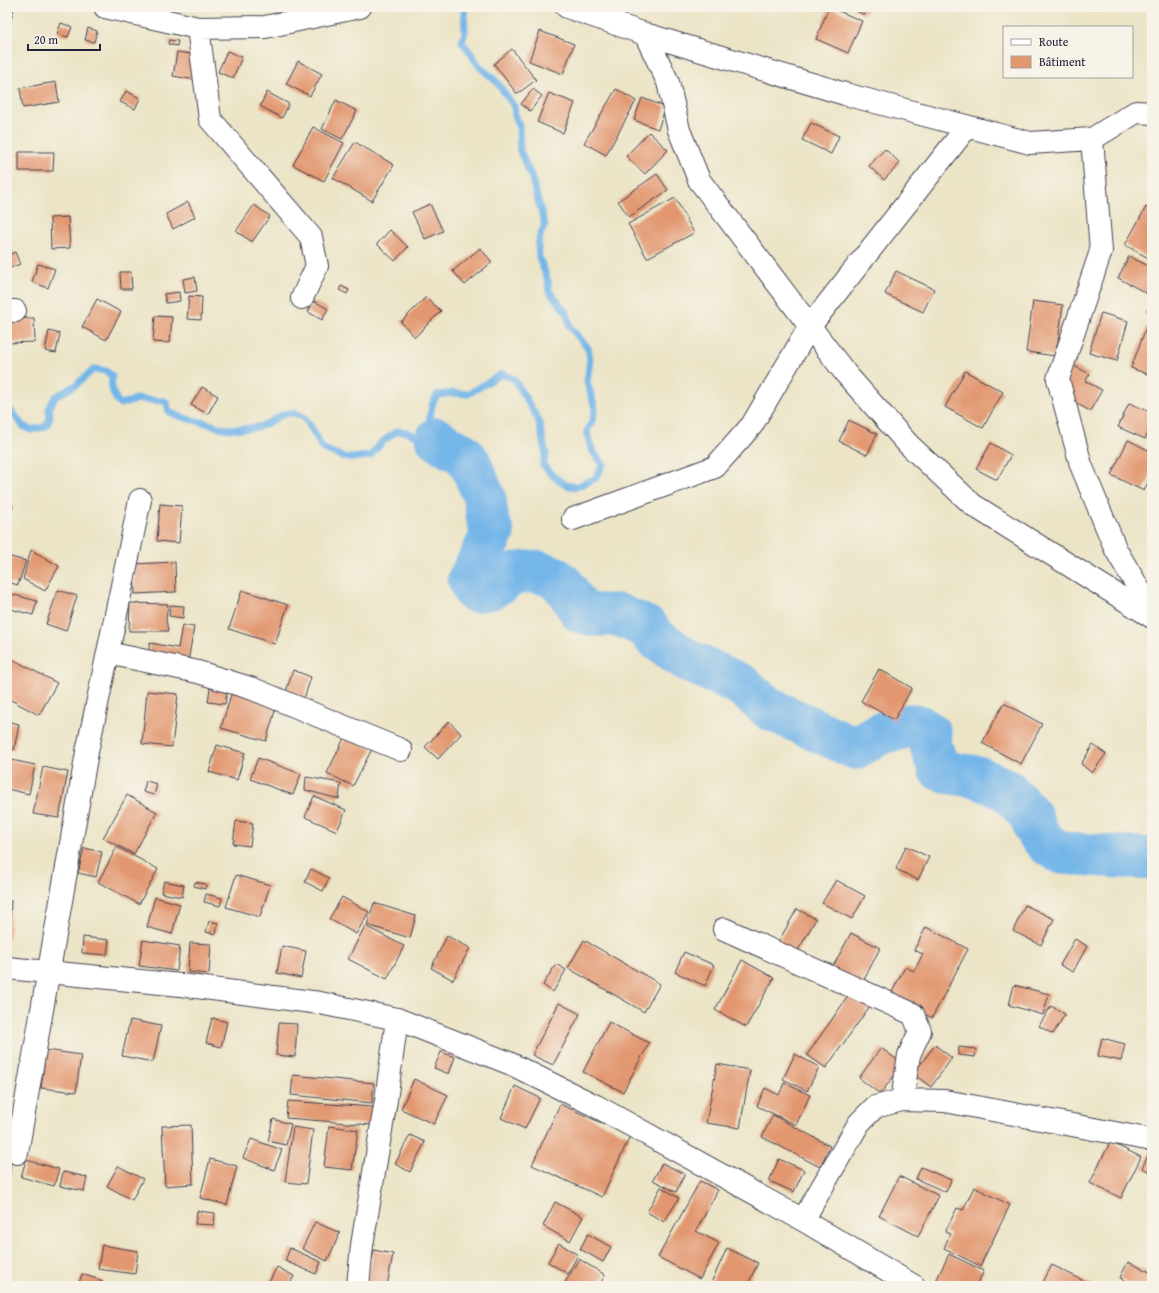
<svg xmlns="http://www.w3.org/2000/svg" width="1159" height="1293" font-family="'Gentium Book Plus',serif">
<rect width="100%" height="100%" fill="#f7f3e8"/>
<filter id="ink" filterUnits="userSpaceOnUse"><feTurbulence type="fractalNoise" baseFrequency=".025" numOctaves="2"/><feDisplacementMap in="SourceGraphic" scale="8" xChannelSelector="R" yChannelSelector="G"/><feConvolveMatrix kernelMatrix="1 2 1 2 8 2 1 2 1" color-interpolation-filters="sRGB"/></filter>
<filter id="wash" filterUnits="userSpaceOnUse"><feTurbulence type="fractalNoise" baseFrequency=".012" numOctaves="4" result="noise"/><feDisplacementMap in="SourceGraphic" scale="16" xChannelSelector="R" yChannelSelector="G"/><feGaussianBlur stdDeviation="0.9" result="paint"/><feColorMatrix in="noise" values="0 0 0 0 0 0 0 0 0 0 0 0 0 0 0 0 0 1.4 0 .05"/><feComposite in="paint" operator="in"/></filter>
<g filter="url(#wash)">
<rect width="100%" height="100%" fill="#ebe4c6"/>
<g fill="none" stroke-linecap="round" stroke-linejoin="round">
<path stroke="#75b6e9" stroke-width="7" d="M 7,406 L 23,426 L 31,430 L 44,427 L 47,425 L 50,417 L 49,408 L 55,397 L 76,385 L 94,369 L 106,371 L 112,376 C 111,388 112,395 120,404 L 132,401 L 135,399 L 164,401 L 167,404 L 169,412 C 182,419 195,420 210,424 C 212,425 215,426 218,427 C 227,430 248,429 258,427 C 272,424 285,407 300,415 C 309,420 317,439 322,448 L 343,457 L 351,458 L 370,456 L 382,442 L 397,431 L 407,432 L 422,439 L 437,439
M 437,439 L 428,428 L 432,405 L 437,395 L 453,393 L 468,394 L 502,374 L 514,379 L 538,419 L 546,454 L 543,465 L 553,476 L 566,485 L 576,487 L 596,478 L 603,464 L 594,453 L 589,441 L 587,431 L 593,419 L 595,408 L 587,382 L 590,359 L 588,348 L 570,327 L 567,313 L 549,291 L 548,281 L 539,257 L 538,244 L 541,233 L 545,225 L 531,176 L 520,151 L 519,125 L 515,115 L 514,106 L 496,81 L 481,68 L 474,59 L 470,52 L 462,42 L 465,32 L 464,7"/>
<path stroke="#75b6e9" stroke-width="43" d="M 437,439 L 451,448 L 463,454 L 470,463 L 485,499 L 488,522 L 493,533 L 469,579 L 474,591 L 490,589 L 512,575 L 525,572 L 539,572 L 552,576 L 563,584 L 581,612 L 594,615 L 619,615 L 648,628 L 654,637 L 687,660 L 741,685 L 770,709 L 855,748 L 875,736 L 887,731 L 897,730 L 910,725 L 921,727 L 930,734 L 931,746 L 939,769 L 956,774 L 978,777 L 1008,791 L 1031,816 L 1036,831 L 1047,844 L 1061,853 L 1152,859"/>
</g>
<g id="blocks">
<path fill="#e2976f" d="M 7,7 L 14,7 L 9,28 L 7,28 Z
M 829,7 L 862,21 L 848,53 L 816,39 Z
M 854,7 L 869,7 L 864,15 L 853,9 Z
M 61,23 L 72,27 L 68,37 L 57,34 Z
M 88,28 L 97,31 L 94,42 L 85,40 Z
M 540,31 L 574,44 L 563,74 L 529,61 Z
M 169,40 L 178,41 L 177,46 L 168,44 Z
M 512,49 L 536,80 L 517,94 L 494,64 Z
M 227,51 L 242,57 L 233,78 L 218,72 Z
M 177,52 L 199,55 L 195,80 L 173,76 Z
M 298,61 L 322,74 L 310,96 L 286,84 Z
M 56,82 L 59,102 L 23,108 L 20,88 Z
M 533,89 L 542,96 L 530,111 L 521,104 Z
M 616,89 L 636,101 L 606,155 L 584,143 Z
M 126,91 L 140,98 L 135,109 L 120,102 Z
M 267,92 L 289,104 L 282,118 L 260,106 Z
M 549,93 L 575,103 L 563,133 L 537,122 Z
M 642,98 L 666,107 L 658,129 L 634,120 Z
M 336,100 L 357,111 L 342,139 L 322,129 Z
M 811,123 L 839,136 L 831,154 L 802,140 Z
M 313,127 L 344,143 L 324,181 L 293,165 Z
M 649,132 L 668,150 L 645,174 L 626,156 Z
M 355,142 L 394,165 L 372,201 L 333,178 Z
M 885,149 L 900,163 L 884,180 L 869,166 Z
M 19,152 L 54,152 L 53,171 L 19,171 Z
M 657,174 L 668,190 L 629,217 L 618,201 Z
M 675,198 L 694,233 L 647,258 L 628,224 Z
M 188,202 L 195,217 L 173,229 L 166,214 Z
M 430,204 L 443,231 L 425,239 L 412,212 Z
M 254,205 L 270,216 L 252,242 L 236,231 Z
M 1146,207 L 1152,210 L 1152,260 L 1125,245 Z
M 68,217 L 70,248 L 51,249 L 50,218 Z
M 390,230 L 408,247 L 395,261 L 377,244 Z
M 480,248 L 492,262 L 465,285 L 453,271 Z
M 15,252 L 20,264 L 10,268 L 7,260 L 7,256 Z
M 1129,256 L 1152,268 L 1152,286 L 1148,294 L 1118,278 Z
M 38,264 L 55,269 L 48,288 L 32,282 Z
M 896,271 L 934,289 L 923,312 L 885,294 Z
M 120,272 L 131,272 L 132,289 L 121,289 Z
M 195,277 L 197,291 L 185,293 L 183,279 Z
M 341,286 L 349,290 L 347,294 L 339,290 Z
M 179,292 L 180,301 L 166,303 L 164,294 Z
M 189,296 L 202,297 L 201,320 L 187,319 Z
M 426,297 L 441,311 L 415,337 L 401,322 Z
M 97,299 L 121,312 L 106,340 L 82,327 Z
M 314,301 L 328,309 L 322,320 L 308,312 Z
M 1033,301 L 1063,305 L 1056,356 L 1026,352 Z
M 1152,301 L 1152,314 L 1147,311 Z
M 1101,313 L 1128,321 L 1117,361 L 1089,353 Z
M 155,316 L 172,317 L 170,343 L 153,342 Z
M 34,318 L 35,342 L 7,343 L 7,319 Z
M 1147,325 L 1152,326 L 1152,376 L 1131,368 Z
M 49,331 L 60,334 L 56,353 L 45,351 Z
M 1072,365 L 1090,374 L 1085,381 L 1102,390 L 1090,411 L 1067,398 L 1061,385 Z
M 965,371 L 1003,392 L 983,428 L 945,407 Z
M 202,387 L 218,396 L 208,414 L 191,405 Z
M 1129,403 L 1152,413 L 1152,433 L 1149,431 L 1145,439 L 1118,427 Z
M 849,420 L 877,434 L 867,455 L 839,441 Z
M 1128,440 L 1152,452 L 1152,473 L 1144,491 L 1111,475 Z
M 991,443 L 1011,455 L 997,480 L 976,469 Z
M 7,503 L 13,506 L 7,520 Z
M 160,504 L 182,506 L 179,543 L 157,541 Z
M 31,550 L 59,566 L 45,591 L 23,579 Z
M 7,556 L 26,561 L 18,585 L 7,582 Z
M 175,562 L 176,592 L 135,594 L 134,564 Z
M 58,590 L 77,596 L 66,631 L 46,624 Z
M 242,590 L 288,605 L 275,644 L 229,629 Z
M 7,593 L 37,601 L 33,615 L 7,608 Z
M 130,603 L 168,604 L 166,619 L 168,631 L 129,631 Z
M 170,605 L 184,606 L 183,618 L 169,616 Z
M 182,625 L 194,627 L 188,662 L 148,654 L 150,643 L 178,648 Z
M 12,659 L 57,683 L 39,715 L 7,698 L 7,668 Z
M 879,669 L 912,688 L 894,720 L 861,701 Z
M 293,670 L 311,677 L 303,702 L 285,695 Z
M 210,688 L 227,691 L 225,704 L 208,702 Z
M 233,688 L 278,701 L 266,741 L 221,728 Z
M 147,691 L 178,694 L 172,747 L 142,744 Z
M 1004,703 L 1042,724 L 1021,764 L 982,743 Z
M 7,721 L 19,724 L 14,750 L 7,749 Z
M 449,721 L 461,734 L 438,759 L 425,747 Z
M 345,736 L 372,749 L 353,786 L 327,773 Z
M 217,745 L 245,753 L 237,780 L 209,772 Z
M 1093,745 L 1106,754 L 1092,773 L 1081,764 Z
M 258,758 L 301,774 L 293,795 L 250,779 Z
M 7,759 L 35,765 L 29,794 L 7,789 Z
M 43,767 L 68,772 L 59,818 L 33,814 Z
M 306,777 L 341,783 L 339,799 L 305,790 Z
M 146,781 L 157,784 L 154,795 L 143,792 Z
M 127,795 L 157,812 L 134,854 L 103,838 Z
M 314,796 L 346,810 L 337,831 L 305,817 Z
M 236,821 L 253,823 L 250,846 L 233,844 Z
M 906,846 L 929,857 L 918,880 L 896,869 Z
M 117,847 L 158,869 L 139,904 L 98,882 Z
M 84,848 L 102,852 L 96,877 L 78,873 Z
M 311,869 L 329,878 L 323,891 L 305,882 Z
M 236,875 L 270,885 L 260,917 L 226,907 Z
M 836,880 L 865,896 L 852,919 L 822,903 Z
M 164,881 L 184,885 L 182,897 L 161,893 Z
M 195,882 L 206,884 L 205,889 L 194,886 Z
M 206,894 L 222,898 L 220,906 L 204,902 Z
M 155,897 L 180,904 L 172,934 L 147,927 Z
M 342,897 L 369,912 L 356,934 L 329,919 Z
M 7,901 L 11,901 L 9,938 L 7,938 Z
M 374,903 L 416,916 L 410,938 L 367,925 Z
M 1025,905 L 1054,919 L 1041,945 L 1013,931 Z
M 797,909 L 816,919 L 796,954 L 777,944 Z
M 209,921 L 218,923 L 216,934 L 206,932 Z
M 365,926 L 404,946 L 387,979 L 348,959 Z
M 926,927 L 968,949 L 932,1018 L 890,996 L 905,967 L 914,971 L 923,954 L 914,950 Z
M 851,933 L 880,948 L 861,986 L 831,970 Z
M 447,936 L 470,948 L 453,980 L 431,968 Z
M 83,937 L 109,940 L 107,955 L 82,953 Z
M 1075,939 L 1087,946 L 1073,972 L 1060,965 Z
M 143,940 L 180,946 L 177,971 L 139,966 Z
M 584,940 L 660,984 L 644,1012 L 568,968 Z
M 190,943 L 211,944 L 209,974 L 188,972 Z
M 282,946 L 306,951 L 301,978 L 277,973 Z
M 684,952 L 714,965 L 705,986 L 675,972 Z
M 742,960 L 774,978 L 746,1027 L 715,1010 Z
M 556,964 L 566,970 L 553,992 L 543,985 Z
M 1014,985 L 1049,994 L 1043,1015 L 1009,1005 Z
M 851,992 L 870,1006 L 826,1068 L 807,1055 Z
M 559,1003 L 580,1014 L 553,1065 L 532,1055 Z
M 1051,1006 L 1065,1014 L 1053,1034 L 1039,1026 Z
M 212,1018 L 227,1022 L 221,1047 L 206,1043 Z
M 130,1020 L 161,1026 L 153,1062 L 122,1056 Z
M 609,1022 L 649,1043 L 623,1092 L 583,1072 Z
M 279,1023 L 297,1024 L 295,1057 L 276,1055 Z
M 1102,1038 L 1125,1044 L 1121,1061 L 1098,1056 Z
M 935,1045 L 952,1058 L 931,1087 L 913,1074 Z
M 959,1047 L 976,1049 L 975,1057 L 958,1055 Z
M 881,1048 L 903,1064 L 880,1094 L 859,1078 Z
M 46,1050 L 81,1055 L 76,1092 L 41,1088 Z
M 441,1052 L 455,1057 L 449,1074 L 434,1068 Z
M 795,1054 L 819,1067 L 807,1091 L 783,1079 Z
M 717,1064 L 750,1070 L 740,1128 L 706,1123 Z
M 293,1075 L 374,1083 L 372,1103 L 291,1095 Z
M 414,1079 L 448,1095 L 434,1124 L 401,1109 Z
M 784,1083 L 810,1095 L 796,1125 L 757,1106 L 765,1088 L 779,1095 Z
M 515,1086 L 540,1098 L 525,1129 L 501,1118 Z
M 288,1101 L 373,1107 L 372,1125 L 286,1118 Z
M 560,1104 L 630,1136 L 602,1197 L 532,1165 Z
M 773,1115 L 830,1146 L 820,1167 L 762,1137 Z
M 273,1119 L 291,1124 L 286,1145 L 268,1141 Z
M 191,1125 L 193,1184 L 165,1186 L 162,1126 Z
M 329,1126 L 358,1130 L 352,1170 L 324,1167 Z
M 293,1127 L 313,1130 L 306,1184 L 285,1182 Z
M 410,1135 L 425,1142 L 410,1172 L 395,1164 Z
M 251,1139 L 282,1150 L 274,1170 L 243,1158 Z
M 1110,1142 L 1141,1157 L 1121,1198 L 1090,1183 Z
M 1152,1148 L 1152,1173 L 1142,1168 Z
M 210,1159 L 237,1166 L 227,1205 L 200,1198 Z
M 779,1159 L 804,1170 L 794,1192 L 769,1181 Z
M 7,1160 L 11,1161 L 9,1180 L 7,1180 Z
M 26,1160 L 59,1169 L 54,1186 L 21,1177 Z
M 662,1163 L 685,1174 L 676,1192 L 653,1180 Z
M 118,1166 L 143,1179 L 132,1200 L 107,1186 Z
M 921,1167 L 951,1180 L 946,1192 L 916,1179 Z
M 63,1172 L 87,1177 L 84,1191 L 60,1186 Z
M 899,1176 L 939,1196 L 918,1236 L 879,1216 Z
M 700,1181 L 718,1190 L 696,1231 L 719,1243 L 700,1279 L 658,1257 Z
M 661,1187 L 679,1198 L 664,1222 L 647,1212 Z
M 974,1187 L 1010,1205 L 980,1266 L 944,1248 L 950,1234 L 945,1232 L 957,1208 L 963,1210 Z
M 555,1202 L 583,1217 L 570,1241 L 543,1226 Z
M 197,1211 L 215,1213 L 214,1225 L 195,1224 Z
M 315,1222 L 340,1233 L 327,1261 L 302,1249 Z
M 588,1234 L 611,1247 L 603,1262 L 580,1249 Z
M 559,1243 L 578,1255 L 568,1274 L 548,1262 Z
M 102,1245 L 138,1251 L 135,1274 L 98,1269 Z
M 290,1248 L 321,1262 L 316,1274 L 285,1261 Z
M 727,1248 L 758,1263 L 747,1286 L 717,1286 L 711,1283 Z
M 374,1250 L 393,1254 L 387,1286 L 367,1283 Z
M 949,1254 L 984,1271 L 976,1286 L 941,1286 L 935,1283 Z
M 579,1259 L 605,1275 L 599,1286 L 563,1286 Z
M 1128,1262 L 1152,1273 L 1152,1280 L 1149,1286 L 1138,1286 L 1120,1278 Z
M 1052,1265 L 1094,1286 L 1041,1286 Z
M 277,1267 L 294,1276 L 289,1286 L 267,1286 Z
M 82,1274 L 103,1281 L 102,1286 L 78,1286 Z"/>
</g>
</g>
<g filter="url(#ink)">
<use href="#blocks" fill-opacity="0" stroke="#403f50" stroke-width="1"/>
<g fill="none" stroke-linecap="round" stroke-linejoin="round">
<g stroke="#403f50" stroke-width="24">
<path id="street" d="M 105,7 L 198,28 L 265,27 L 360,7
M 567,7 L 645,34 L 668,82 L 679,130 L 699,180 L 846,374 L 908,444 L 973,505 L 1152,617
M 198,28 L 210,119 L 311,237 L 317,266 L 302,298
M 645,34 L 845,94 L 1030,143 L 1092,139 L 1136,112 L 1152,113
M 1092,139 L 1101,251 L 1058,379 L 1081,465 L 1116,550 L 1152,611
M 7,311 L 15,311
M 573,519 L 715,467 L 752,425 L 810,326 L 967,127
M 108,653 L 198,672 L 253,689 L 401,750
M 724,929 L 913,1014 L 920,1031 L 909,1055 L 902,1100
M 7,968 L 181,985 L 320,1003 L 397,1019 L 509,1063 L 596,1106 L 803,1220 L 914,1286
M 17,1153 L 87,752 L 140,500
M 803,1220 L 859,1123 L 875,1107 L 902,1100 L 945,1101 L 1152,1140
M 358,1286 L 362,1245 L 386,1100 L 397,1019"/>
</g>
<use href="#street" stroke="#fff" stroke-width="22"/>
</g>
</g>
<rect width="1159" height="1293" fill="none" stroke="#f7f3e8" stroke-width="24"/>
<rect x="1003" y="26" width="130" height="52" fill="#f7f3e8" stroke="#a29fa3"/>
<rect x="1011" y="39" width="20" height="6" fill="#ffffff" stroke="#a29fa3"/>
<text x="1039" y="46" font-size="12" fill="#22223b">Route</text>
<rect x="1011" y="56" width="20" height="12" fill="#e2976f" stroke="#a29fa3"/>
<text x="1039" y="66" font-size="12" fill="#22223b">Bâtiment</text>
<path d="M28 44v6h72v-6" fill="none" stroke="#22223b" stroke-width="2"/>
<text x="34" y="44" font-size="12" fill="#22223b" stroke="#f7f3e8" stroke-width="3" paint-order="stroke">20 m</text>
</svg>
